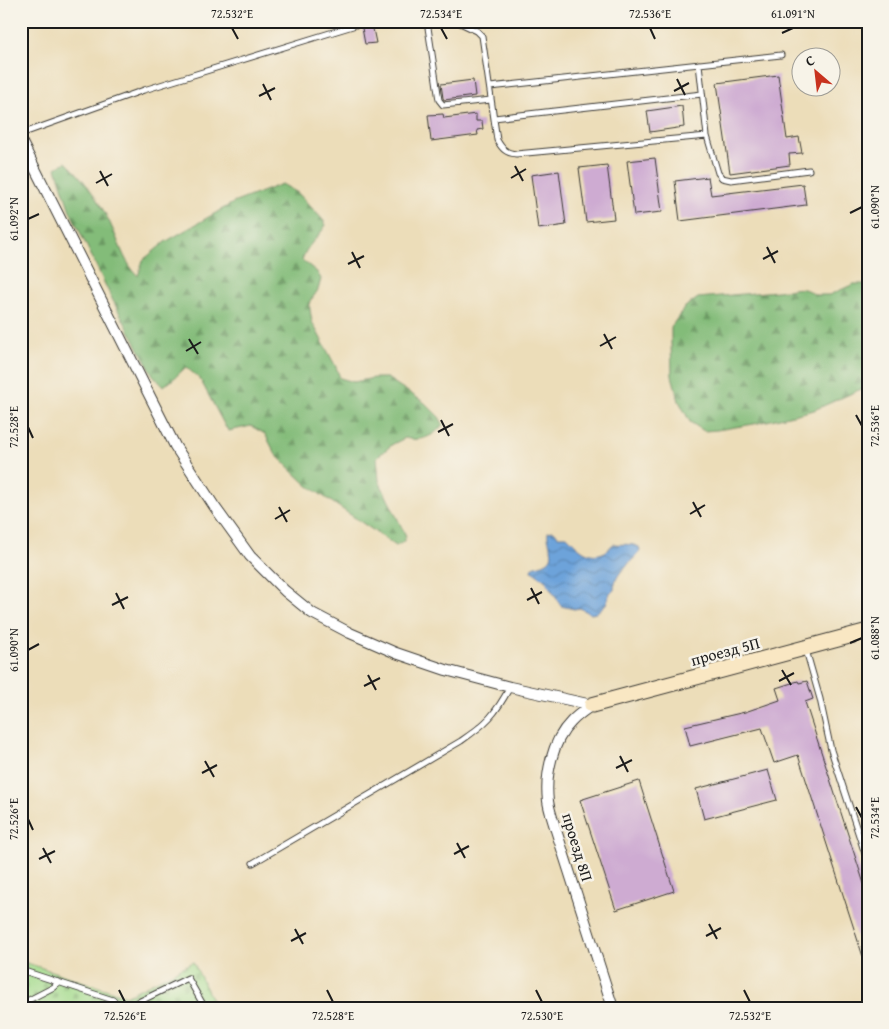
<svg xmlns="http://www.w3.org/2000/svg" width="889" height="1029" font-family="'Gentium Book Plus',serif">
<defs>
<pattern id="forest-firs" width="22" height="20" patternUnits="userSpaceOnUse" patternTransform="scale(1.25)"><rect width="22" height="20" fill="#83bc79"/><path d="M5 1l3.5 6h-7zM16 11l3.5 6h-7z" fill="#6a9862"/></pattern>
<pattern id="cemetery-stones" width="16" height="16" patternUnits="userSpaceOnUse" patternTransform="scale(1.25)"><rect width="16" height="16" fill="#a4dc8e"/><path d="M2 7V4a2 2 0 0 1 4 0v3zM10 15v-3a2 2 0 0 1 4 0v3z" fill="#8dbc7a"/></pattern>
<pattern id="water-waves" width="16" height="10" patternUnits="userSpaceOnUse" patternTransform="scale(1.25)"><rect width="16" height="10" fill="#6da3da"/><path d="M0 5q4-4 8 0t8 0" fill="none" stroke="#5984b0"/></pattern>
</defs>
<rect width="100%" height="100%" fill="#f7f3e8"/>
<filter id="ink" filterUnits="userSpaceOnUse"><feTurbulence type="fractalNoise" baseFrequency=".02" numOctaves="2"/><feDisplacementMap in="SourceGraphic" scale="10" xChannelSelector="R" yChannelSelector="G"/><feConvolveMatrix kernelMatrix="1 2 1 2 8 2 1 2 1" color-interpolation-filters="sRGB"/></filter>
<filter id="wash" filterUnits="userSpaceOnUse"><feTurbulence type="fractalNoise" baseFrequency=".0096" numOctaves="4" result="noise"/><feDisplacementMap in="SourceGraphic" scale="20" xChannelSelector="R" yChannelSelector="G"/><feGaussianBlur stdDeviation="1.12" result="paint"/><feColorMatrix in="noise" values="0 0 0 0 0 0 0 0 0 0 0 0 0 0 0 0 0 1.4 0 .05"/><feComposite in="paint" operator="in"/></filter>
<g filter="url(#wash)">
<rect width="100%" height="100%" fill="#ecddb9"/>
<path fill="url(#forest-firs)" stroke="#506c4a" d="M 66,162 C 87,182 103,206 114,232 C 121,248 125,263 138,276 L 143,260 L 165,242 L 233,203 L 282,184 L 298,193 L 323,220 L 326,225 C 318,238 306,246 302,260 L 317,272 L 321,279 L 318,290 L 309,303 L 312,322 L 336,367 L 340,378 L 354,382 L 374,378 L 387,378 L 425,403 L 439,417 L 443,424 C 434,437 420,442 405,438 L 393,444 L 377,457 L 379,481 L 406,536 L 403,542 L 396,546 L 307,485 L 276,455 L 265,434 L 251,426 L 229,431 L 226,428 L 200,379 L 186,367 L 170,382 L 163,386 L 153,375 L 111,297 L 70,211 L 56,168 Z
M 854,284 L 868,284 L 868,386 L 814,410 L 754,424 L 717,430 L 704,431 L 690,422 L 679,401 L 672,376 L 671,343 L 671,327 L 685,307 L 698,298 L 788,290 C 800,287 806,288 815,295 L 829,295 Z"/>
<path fill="url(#cemetery-stones)" stroke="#607c55" d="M 21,961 L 126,996 L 193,962 L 216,1008 L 21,1008 Z"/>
<path fill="url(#water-waves)" stroke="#44607b" d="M 551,531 L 554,531 L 558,536 L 567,536 C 578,547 588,560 605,552 C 609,550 610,546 614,544 C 622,545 632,543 639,547 L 640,551 C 631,564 614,572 614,590 L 609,594 L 606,604 L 596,613 L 591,614 L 580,608 L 574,609 L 561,606 L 546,581 L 532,571 L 532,568 C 536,565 543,565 547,562 C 558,555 546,542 548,532 Z"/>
<g id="blocks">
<path fill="#ceabd2" d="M 372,24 L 376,43 L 365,44 L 362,28 Z
M 778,75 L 787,139 L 799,137 L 802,153 L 789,154 L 790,165 L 730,173 L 717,83 Z
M 473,80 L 475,96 L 444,100 L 443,98 L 441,84 Z
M 682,106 L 684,127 L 650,132 L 647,111 Z
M 443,114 L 444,118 L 476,114 L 476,121 L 482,121 L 483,129 L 477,130 L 478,135 L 431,141 L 428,115 Z
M 655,158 L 662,212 L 634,215 L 627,161 Z
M 607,165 L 614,219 L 586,222 L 579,168 Z
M 559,171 L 566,225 L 538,229 L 531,175 Z
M 708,177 L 711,195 L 803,184 L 806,205 L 680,221 L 675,181 Z
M 798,681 L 799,683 L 807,681 L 813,699 L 805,702 L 868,896 L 868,965 L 866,966 L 798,755 L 774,763 L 762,728 L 690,746 L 685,726 L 745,712 L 780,700 L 776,688 Z
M 768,770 L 777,800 L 704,819 L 696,789 Z
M 639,781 L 674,891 L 616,910 L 580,800 Z"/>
</g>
</g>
<g filter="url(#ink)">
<use href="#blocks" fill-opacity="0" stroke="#3b3934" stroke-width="1"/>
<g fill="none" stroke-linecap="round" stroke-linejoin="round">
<g stroke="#3b3934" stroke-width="7">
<path id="lane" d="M 427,21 L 439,100 L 443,105 L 491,100
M 456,21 L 477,31 L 482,36 L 497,140 C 502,149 506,153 516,154 L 707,136
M 699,64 L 707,136 L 718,173 L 722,178 L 731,180 L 809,170
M 490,87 L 781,55
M 494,118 L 702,94
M 21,134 L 144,90 L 369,21
M 806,650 L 820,699 L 831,750 L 868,863
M 253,863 L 461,741 C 487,723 495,715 510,687
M 21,970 L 113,1000 L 120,1008
M 21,1004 L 54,987 L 58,982
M 126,1008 L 188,978 L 205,1008"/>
</g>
<g stroke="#3b3934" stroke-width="12">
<path id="street" d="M 21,141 L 175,446 L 214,506 L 250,556 L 285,591 L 312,613 L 350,633 L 396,653 L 446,670 L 510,687 L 592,705
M 592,705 C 585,710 577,715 571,722 C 552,741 545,776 548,801 C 549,809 552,817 554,824 L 613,1008"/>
</g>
<g stroke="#3b3934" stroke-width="17">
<path id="secondary" d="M 592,705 L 868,631"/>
</g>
<use href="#lane" stroke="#fff" stroke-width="5"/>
<use href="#street" stroke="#fff" stroke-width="10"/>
<use href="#secondary" stroke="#f9e7c3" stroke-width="15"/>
</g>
</g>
<path fill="none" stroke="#1c1c1c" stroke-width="2" d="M 232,28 L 238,39M 441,28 L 447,39M 650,28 L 655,39M 782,33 L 793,28M 677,79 L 685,95M 263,84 L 271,100M 674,91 L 689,83M 259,96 L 275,88M 515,166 L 523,181M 100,171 L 108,186M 511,178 L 526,169M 96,183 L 112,174M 850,213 L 862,207M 28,219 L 39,214M 767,247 L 775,263M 352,252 L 360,268M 763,259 L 778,251M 348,264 L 364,256M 604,334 L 612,349M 189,339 L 198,354M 600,346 L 616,337M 186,351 L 201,342M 856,415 L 862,426M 441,420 L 449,436M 28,427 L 33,438M 438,432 L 453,424M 693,502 L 701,517M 279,507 L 287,522M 690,514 L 705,505M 275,519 L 290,510M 531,588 L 539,604M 116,593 L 124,609M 527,600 L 542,592M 112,605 L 128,597M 850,643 L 862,638M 28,650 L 39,644M 782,670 L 791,685M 368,675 L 376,690M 779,681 L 794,673M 364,686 L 380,678M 620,756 L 628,772M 205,761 L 214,777M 616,768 L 632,760M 202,773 L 217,765M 856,807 L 862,818M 28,819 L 33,830M 457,843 L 465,858M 43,848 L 51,863M 454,854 L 469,846M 39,859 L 55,851M 709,924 L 717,939M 295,929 L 303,944M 706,936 L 721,928M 291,941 L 306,933M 119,990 L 125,1002M 327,990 L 333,1002M 536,990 L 542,1002M 744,990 L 750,1002"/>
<g text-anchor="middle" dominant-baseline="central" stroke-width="5" stroke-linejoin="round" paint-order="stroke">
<g font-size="16" fill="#1c1c1c" stroke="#f7f3e8">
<text transform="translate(725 651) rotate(-15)">проезд 5П</text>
<text transform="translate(578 847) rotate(73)">проезд 8П</text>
</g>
</g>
<rect width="889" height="1029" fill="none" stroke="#f7f3e8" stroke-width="55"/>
<g transform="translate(816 72) rotate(332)"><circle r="24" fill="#f7f3e8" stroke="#9f9d96"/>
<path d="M0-4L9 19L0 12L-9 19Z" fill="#c8321e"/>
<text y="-8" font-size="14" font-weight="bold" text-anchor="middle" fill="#1c1c1c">С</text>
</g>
<rect x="28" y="28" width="834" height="974" fill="none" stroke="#1c1c1c" stroke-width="2"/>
<g font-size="12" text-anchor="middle" fill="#1c1c1c">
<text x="232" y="18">72.532°E</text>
<text x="441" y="18">72.534°E</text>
<text x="650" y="18">72.536°E</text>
<text x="793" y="18">61.091°N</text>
<text transform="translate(875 207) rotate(-90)" y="4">61.090°N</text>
<text transform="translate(14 219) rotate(-90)" y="4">61.092°N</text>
<text transform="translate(875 426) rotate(-90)" y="4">72.536°E</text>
<text transform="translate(14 427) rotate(-90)" y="4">72.528°E</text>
<text transform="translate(875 638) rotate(-90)" y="4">61.088°N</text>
<text transform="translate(14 650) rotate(-90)" y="4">61.090°N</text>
<text transform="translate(875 818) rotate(-90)" y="4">72.534°E</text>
<text transform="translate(14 819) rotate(-90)" y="4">72.526°E</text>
<text x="125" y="1020">72.526°E</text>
<text x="333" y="1020">72.528°E</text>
<text x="542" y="1020">72.530°E</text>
<text x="750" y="1020">72.532°E</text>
</g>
</svg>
